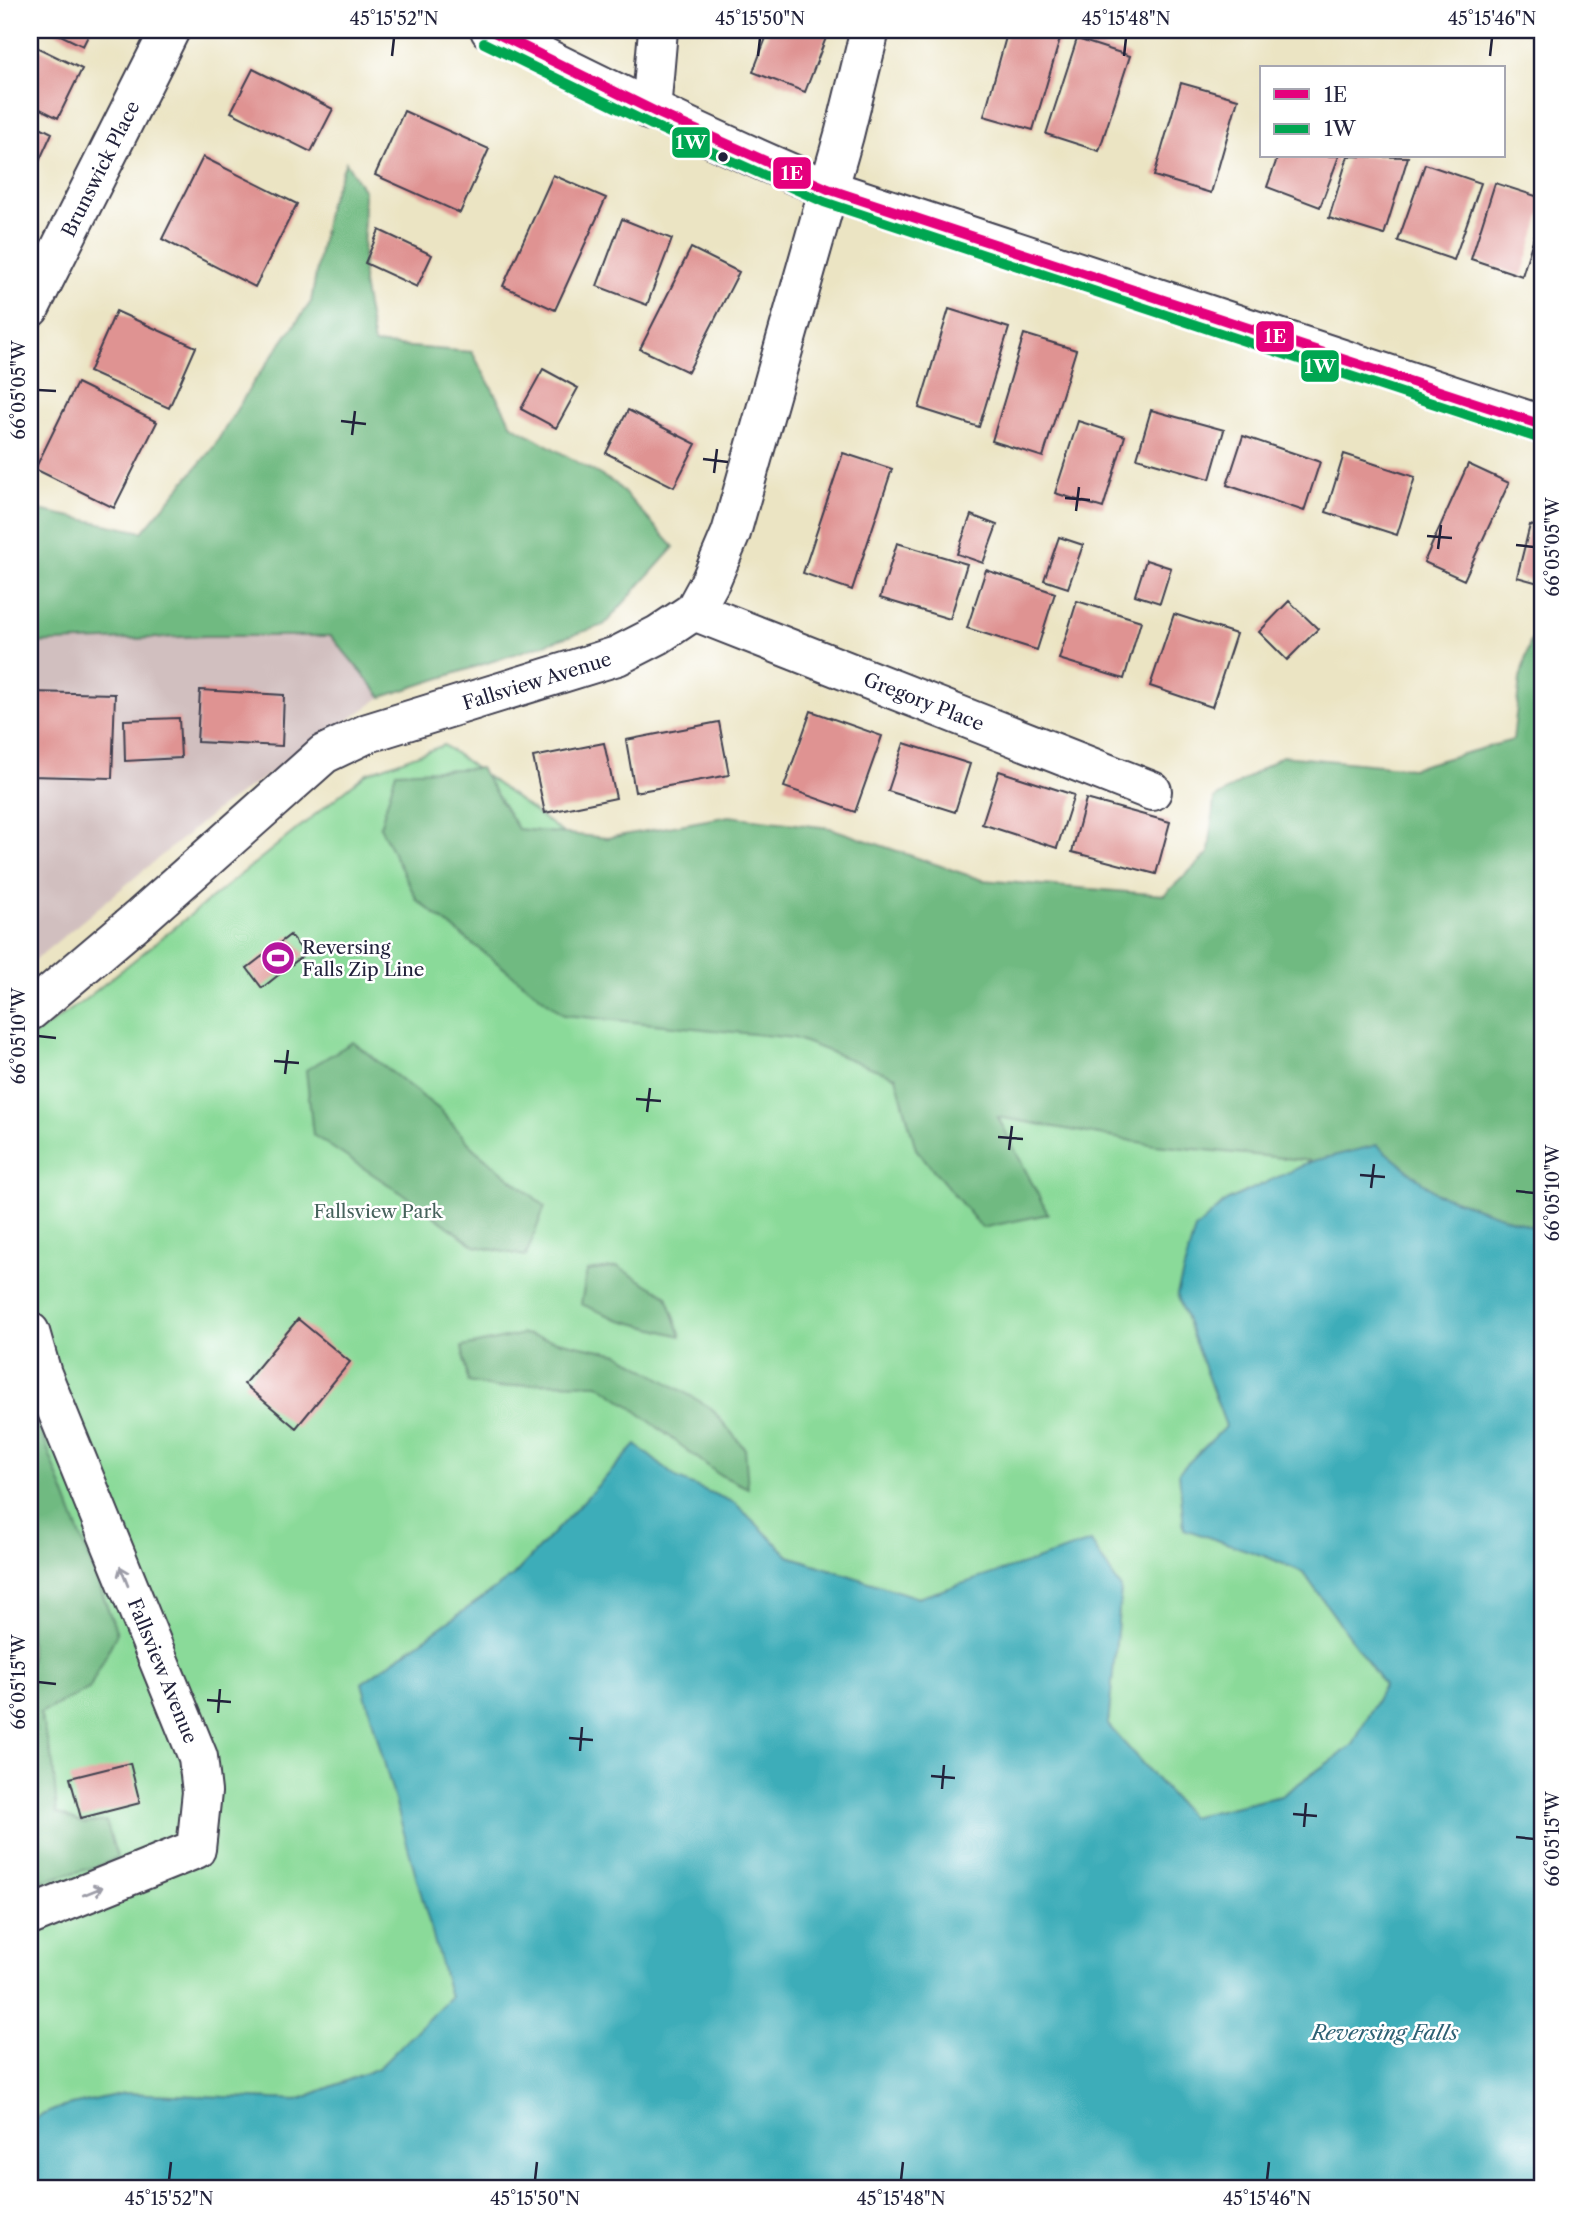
<svg xmlns="http://www.w3.org/2000/svg" width="1572" height="2218" font-family="'Libre Caslon Text',serif">
<rect width="100%" height="100%" fill="#fff"/>
<filter id="ink" filterUnits="userSpaceOnUse"><feTurbulence type="fractalNoise" baseFrequency=".0143" numOctaves="2"/><feDisplacementMap in="SourceGraphic" scale="14" xChannelSelector="R" yChannelSelector="G"/><feConvolveMatrix kernelMatrix="1 2 1 2 8 2 1 2 1" color-interpolation-filters="sRGB"/></filter>
<filter id="wash" filterUnits="userSpaceOnUse"><feTurbulence type="fractalNoise" baseFrequency=".00686" numOctaves="4" result="noise"/><feDisplacementMap in="SourceGraphic" scale="28" xChannelSelector="R" yChannelSelector="G"/><feGaussianBlur stdDeviation="1.57" result="paint"/><feColorMatrix in="noise" values="0 0 0 0 0 0 0 0 0 0 0 0 0 0 0 0 0 1.4 0 .05"/><feComposite in="paint" operator="in"/></filter>
<g filter="url(#wash)">
<rect width="100%" height="100%" fill="#ebe4c3"/>
<path fill="#d1bfbf" d="M 205,636 L 331,636 L 382,697 L 218,809 L 30,964 L 30,643 Z"/>
<path fill="#8ada99" stroke="#567e6a" stroke-width="2" d="M 444,745 L 643,892 L 1313,1161 L 1226,1201 L 1177,1294 L 1226,1426 L 1267,1557 L 1303,1572 L 1384,1685 L 1353,1745 L 1281,1796 L 1190,1817 L 1108,1725 L 1121,1589 L 1091,1543 L 918,1598 L 789,1556 L 735,1503 L 678,1479 L 636,1445 L 513,1576 L 362,1683 L 451,1997 L 379,2068 L 297,2100 L 124,2093 L 59,2108 L 30,2120 L 30,1038 L 82,1002 L 367,773 Z"/>
<path fill="#6fba81" stroke="#486e5e" stroke-width="2" d="M 346,162 L 364,191 L 363,284 L 374,344 L 472,352 L 512,425 L 616,484 L 674,547 L 604,625 L 382,697 L 331,636 L 205,636 L 30,643 L 30,486 L 34,509 L 142,532 L 213,448 L 253,383 L 311,302 L 328,206 Z
M 1542,632 L 1542,1230 L 1437,1194 L 1377,1145 L 1313,1161 L 1155,1145 L 998,1117 L 1048,1214 L 982,1228 L 916,1149 L 896,1077 L 794,1038 L 564,1015 L 417,900 L 380,827 L 396,772 L 480,768 L 518,829 L 607,838 L 729,816 L 830,828 L 982,880 L 1164,895 L 1209,853 L 1214,799 L 1282,756 L 1412,768 L 1513,740 L 1520,679 L 1530,642 Z
M 353,1042 L 440,1110 L 474,1149 L 545,1206 L 526,1256 L 475,1246 L 409,1198 L 313,1135 L 306,1070 Z
M 618,1267 L 667,1296 L 681,1336 L 617,1319 L 581,1304 L 587,1271 Z
M 524,1334 L 619,1354 L 711,1408 L 745,1449 L 748,1488 L 718,1474 L 630,1406 L 598,1384 L 540,1383 L 497,1388 L 468,1382 L 462,1347 Z
M 30,1402 L 117,1633 L 89,1689 L 40,1713 L 53,1763 L 57,1813 L 84,1824 L 106,1821 L 117,1857 L 103,1865 L 30,1884 Z"/>
<path fill="#3dadb9" stroke="#30687a" stroke-width="2" d="M 1377,1145 L 1437,1194 L 1542,1230 L 1542,2188 L 30,2188 L 30,2120 L 59,2108 L 124,2093 L 298,2100 L 379,2068 L 450,1997 L 362,1683 L 513,1576 L 636,1445 L 678,1479 L 735,1503 L 789,1556 L 918,1598 L 1091,1542 L 1121,1589 L 1108,1725 L 1190,1817 L 1281,1796 L 1353,1745 L 1384,1685 L 1303,1572 L 1267,1557 L 1184,1529 L 1179,1472 L 1226,1426 L 1177,1294 L 1195,1229 L 1226,1201 L 1313,1161 Z"/>
<g id="blocks">
<path fill="#df9392" d="M 50,30 L 91,30 L 83,46 Z
M 769,30 L 829,30 L 805,92 L 753,72 Z
M 1008,30 L 1027,30 L 1060,39 L 1033,130 L 984,116 Z
M 1077,39 L 1130,56 L 1099,151 L 1046,134 Z
M 30,44 L 82,69 L 58,118 L 30,104 Z
M 253,69 L 333,109 L 311,152 L 231,112 Z
M 1181,83 L 1238,99 L 1211,193 L 1154,176 Z
M 404,111 L 489,149 L 460,213 L 375,175 Z
M 30,122 L 52,133 L 30,181 Z
M 1278,156 L 1339,156 L 1320,207 L 1267,187 Z
M 1348,156 L 1408,157 L 1384,235 L 1329,218 Z
M 203,157 L 297,204 L 255,287 L 162,239 Z
M 1425,164 L 1481,183 L 1454,260 L 1398,241 Z
M 553,175 L 606,198 L 555,310 L 503,286 Z
M 1495,183 L 1542,198 L 1542,211 L 1522,276 L 1471,259 Z
M 622,219 L 672,239 L 647,305 L 597,286 Z
M 379,230 L 432,255 L 417,287 L 365,263 Z
M 691,248 L 739,272 L 688,372 L 640,349 Z
M 949,309 L 1009,328 L 979,427 L 919,408 Z
M 116,311 L 196,347 L 169,408 L 89,372 Z
M 1024,334 L 1076,350 L 1043,457 L 992,441 Z
M 543,369 L 578,388 L 556,428 L 521,409 Z
M 77,383 L 157,422 L 114,508 L 35,469 Z
M 628,410 L 696,444 L 674,487 L 606,453 Z
M 1151,410 L 1224,430 L 1210,479 L 1137,458 Z
M 1078,421 L 1125,436 L 1103,508 L 1055,493 Z
M 1243,436 L 1320,462 L 1304,511 L 1227,485 Z
M 843,453 L 892,469 L 852,590 L 803,573 Z
M 1344,454 L 1415,477 L 1397,535 L 1326,512 Z
M 1468,464 L 1509,483 L 1464,580 L 1424,562 Z
M 971,515 L 997,525 L 983,563 L 957,554 Z
M 1530,525 L 1542,528 L 1542,584 L 1517,577 Z
M 1059,537 L 1083,545 L 1068,588 L 1044,580 Z
M 897,543 L 967,564 L 950,619 L 880,598 Z
M 1146,560 L 1171,568 L 1160,603 L 1135,595 Z
M 986,570 L 1055,593 L 1037,650 L 967,628 Z
M 1077,601 L 1141,621 L 1124,679 L 1059,659 Z
M 1289,601 L 1318,629 L 1287,660 L 1259,632 Z
M 1174,614 L 1236,634 L 1212,707 L 1150,686 Z
M 200,690 L 284,695 L 282,746 L 197,742 Z
M 30,692 L 115,694 L 112,778 L 30,776 Z
M 811,711 L 882,736 L 855,812 L 784,787 Z
M 179,718 L 181,758 L 125,761 L 124,720 Z
M 719,722 L 729,775 L 635,792 L 626,740 Z
M 604,743 L 616,798 L 545,813 L 533,757 Z
M 904,743 L 970,764 L 955,812 L 888,791 Z
M 999,771 L 1074,795 L 1057,848 L 982,824 Z
M 1086,799 L 1170,822 L 1156,874 L 1072,852 Z
M 290,935 L 305,954 L 262,988 L 247,968 Z
M 298,1319 L 350,1362 L 296,1428 L 244,1384 Z
M 130,1763 L 140,1803 L 81,1818 L 70,1778 Z"/>
</g>
</g>
<g filter="url(#ink)">
<use href="#blocks" fill-opacity="0" stroke="#403f4f" stroke-width="2"/>
<g fill="none" stroke-linecap="round" stroke-linejoin="round">
<g stroke="#403f4f" stroke-width="42">
<g id="minor">
<path d="M 490,30 C 601,86 713,141 828,189 L 1542,425"/>
<path d="M 651,111 L 658,30"/>
<path id="s1" d="M 30,308 L 170,30"/>
<path id="s2" d="M 694,611 L 1152,791"/>
<path id="s3" d="M 30,1011 L 141,917 L 324,754 L 368,733 L 617,656 L 658,635 L 694,611 L 711,580 L 731,533 L 844,135 L 870,30"/>
<path id="s4" d="M 30,1332 L 42,1374 L 198,1757 L 202,1792 L 196,1849 L 30,1916"/>
</g>
</g>
<use href="#minor" stroke="#fff" stroke-width="38"/>
<g stroke="#fff" stroke-width="16">
<path id="bus-1" d="M 490,30 L 658,113 L 828,189 L 1542,425"/>
</g>
<g stroke="#fff" stroke-width="16">
<path id="bus-2" d="M 484,43 L 652,125 L 824,202 L 1538,438"/>
</g>
<use href="#bus-1" stroke="#e5007d" stroke-width="10"/>
<use href="#bus-2" stroke="#00a651" stroke-width="10"/>
</g>
<defs><path id="oneway-shaft" d="M-6 0H5M1.5-3L5.5 0L1.5 3" fill="none" stroke-width="1.6" stroke-linecap="round" stroke-linejoin="round" transform="scale(1.75)"/></defs>
<g stroke="#9c9ca7">
<use href="#oneway-shaft" transform="translate(124 1576) rotate(-112)"/>
<use href="#oneway-shaft" transform="translate(93 1891) rotate(-22)"/>
</g>
</g>
<path fill="none" stroke="#22223b" stroke-width="2.5" d="M 392,56 L 394,38M 758,56 L 760,38M 1124,56 L 1126,38M 1490,56 L 1492,38M 38,390 L 56,391M 341,421 L 366,424M 352,435 L 355,411M 703,459 L 728,462M 714,473 L 717,449M 1065,498 L 1090,500M 1076,511 L 1079,487M 1427,536 L 1452,538M 1516,545 L 1534,547M 1438,549 L 1441,525M 38,1036 L 56,1038M 274,1061 L 299,1063M 285,1074 L 288,1050M 636,1099 L 661,1101M 647,1112 L 650,1088M 998,1137 L 1023,1139M 1009,1150 L 1012,1126M 1360,1175 L 1385,1177M 1371,1188 L 1374,1164M 1516,1191 L 1534,1193M 38,1682 L 56,1684M 207,1700 L 231,1702M 218,1713 L 220,1689M 569,1738 L 593,1740M 580,1751 L 582,1727M 931,1776 L 955,1778M 942,1789 L 944,1765M 1293,1814 L 1317,1816M 1304,1827 L 1306,1803M 1516,1837 L 1534,1839M 169,2180 L 171,2162M 535,2180 L 537,2162M 901,2180 L 903,2162M 1267,2180 L 1269,2162"/>
<defs>
<g id="stadium-disc" transform="scale(1.75)"><circle r="9.5" fill="#b5179e" stroke="#fff"/><path d="M0-5a6.5 5 0 1 0 0 10a6.5 5 0 1 0 0-10ZM-3.5-1.8h7v3.6h-7Z" fill="#fff"/></g>
</defs>
<g fill-rule="evenodd">
<use href="#stadium-disc" x="278" y="958"/>
</g>
<circle fill="#22223b" stroke="#fff" stroke-width="2.5" cx="723" cy="157" r="6"/>
<g text-anchor="middle" dominant-baseline="central" stroke-width="5" stroke-linejoin="round" paint-order="stroke">
<g font-size="19" fill="#22223b" stroke="#fff">
<text stroke="none"><textPath href="#s1" startOffset="156">Brunswick Place</textPath></text>
<text stroke="none"><textPath href="#s3" startOffset="616">Fallsview Avenue</textPath></text>
<text stroke="none"><textPath href="#s2" startOffset="247">Gregory Place</textPath></text>
<text stroke="none"><textPath href="#s4" startOffset="364">Fallsview Avenue</textPath></text>
</g>
<g font-size="19" fill="#22223b" stroke="#fff" text-anchor="start">
<text x="302" y="947">Reversing<tspan x="302" dy="22">Falls Zip Line</tspan></text>
</g>
<g font-size="19" fill="#46625c" stroke="#fff">
<text x="378" y="1211">Fallsview Park</text>
</g>
<g font-size="21" font-style="italic" fill="#2e6174" stroke="#fff">
<text x="1385" y="2032">Reversing Falls</text>
</g>
</g>
<g stroke="#fff" stroke-width="2.5">
<rect x="671" y="126" width="40" height="33" rx="7" fill="#00a651"/>
<rect x="772" y="156" width="40" height="34" rx="7" fill="#e5007d"/>
<rect x="1255" y="320" width="40" height="33" rx="7" fill="#e5007d"/>
<rect x="1300" y="349" width="40" height="34" rx="7" fill="#00a651"/>
</g>
<g font-size="19" text-anchor="middle" font-weight="bold" fill="#fff">
<text x="691" y="149">1W</text>
<text x="792" y="180">1E</text>
<text x="1275" y="343">1E</text>
<text x="1320" y="373">1W</text>
</g>
<rect width="1572" height="2218" fill="none" stroke="#fff" stroke-width="77"/>
<rect x="1260" y="66" width="245" height="91" fill="#ffffff" stroke="#a7a7b1" stroke-width="2"/>
<rect x="1274" y="89" width="35" height="10" fill="#e5007d" stroke="#a7a7b1" stroke-width="2"/>
<text x="1324" y="102" font-size="21" fill="#22223b">1E</text>
<rect x="1274" y="124" width="35" height="10" fill="#00a651" stroke="#a7a7b1" stroke-width="2"/>
<text x="1324" y="136" font-size="21" fill="#22223b">1W</text>
<rect x="38" y="38" width="1496" height="2142" fill="none" stroke="#22223b" stroke-width="2.5"/>
<g font-size="18" text-anchor="middle" fill="#22223b">
<text x="394" y="25">45°15'52"N</text>
<text x="760" y="25">45°15'50"N</text>
<text x="1126" y="25">45°15'48"N</text>
<text x="1492" y="25">45°15'46"N</text>
<text transform="translate(19 390) rotate(-90)" y="6">66°05'05"W</text>
<text transform="translate(1553 547) rotate(-90)" y="6">66°05'05"W</text>
<text transform="translate(19 1036) rotate(-90)" y="6">66°05'10"W</text>
<text transform="translate(1553 1193) rotate(-90)" y="6">66°05'10"W</text>
<text transform="translate(19 1682) rotate(-90)" y="6">66°05'15"W</text>
<text transform="translate(1553 1839) rotate(-90)" y="6">66°05'15"W</text>
<text x="169" y="2205">45°15'52"N</text>
<text x="535" y="2205">45°15'50"N</text>
<text x="901" y="2205">45°15'48"N</text>
<text x="1267" y="2205">45°15'46"N</text>
</g>
</svg>
